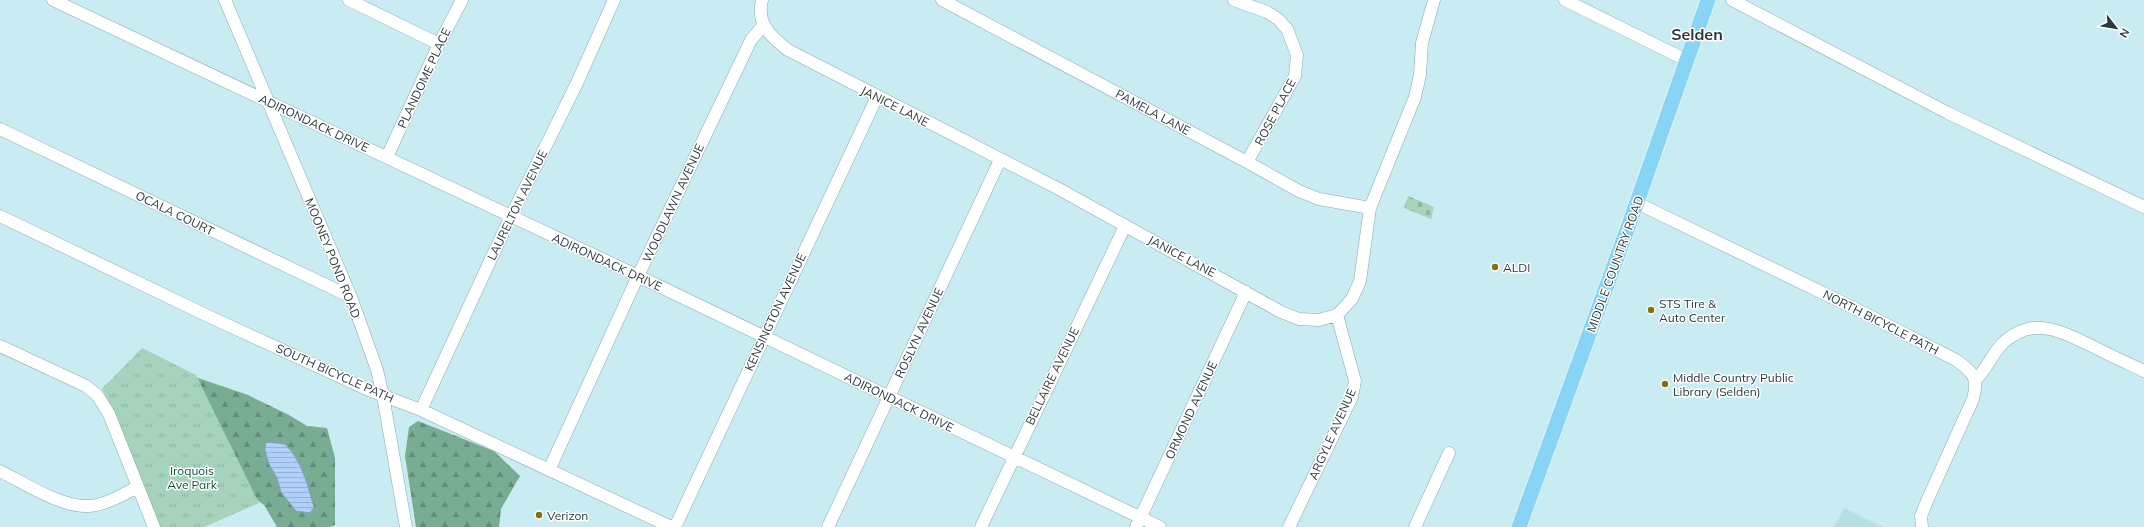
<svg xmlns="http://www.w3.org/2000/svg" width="2144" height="527" font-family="Mulish,sans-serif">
<defs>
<pattern id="forest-firs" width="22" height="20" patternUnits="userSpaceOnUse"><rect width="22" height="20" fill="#78ad94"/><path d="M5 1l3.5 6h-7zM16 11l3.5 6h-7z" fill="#638e7a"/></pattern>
<pattern id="cemetery-stones" width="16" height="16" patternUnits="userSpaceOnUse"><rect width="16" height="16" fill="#a5d3bc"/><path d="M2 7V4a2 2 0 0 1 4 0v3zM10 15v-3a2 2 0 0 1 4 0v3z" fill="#8eb6a2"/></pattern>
<pattern id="park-tufts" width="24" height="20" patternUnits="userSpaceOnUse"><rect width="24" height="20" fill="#a5d3bc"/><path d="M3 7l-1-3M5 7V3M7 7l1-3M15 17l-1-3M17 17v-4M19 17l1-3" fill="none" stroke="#8eb6a2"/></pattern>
<pattern id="water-rules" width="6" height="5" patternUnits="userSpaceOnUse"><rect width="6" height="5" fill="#b0d0f9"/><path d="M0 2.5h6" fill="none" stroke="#98b3d6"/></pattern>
</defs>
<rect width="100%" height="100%" fill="#c8ecf2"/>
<path fill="#b3dfe7" d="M 1844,508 L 1883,527 L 1834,527 Z"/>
<path fill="url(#forest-firs)" d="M 167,371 L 198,378 L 248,395 L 289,415 L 307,426 L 327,428 L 335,458 L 335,525 L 330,527 L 277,527 L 264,505 L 257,500 L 121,417 L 104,386 L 114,379 Z
M 418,421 L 494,451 L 520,476 L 501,509 L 499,527 L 416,527 L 405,456 L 409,427 Z"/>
<path fill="url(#cemetery-stones)" d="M 1408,196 L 1434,207 L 1431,219 L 1404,208 Z"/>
<path fill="url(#park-tufts)" d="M 142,348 L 196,375 L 259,503 L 204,527 L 159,527 L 115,413 L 102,389 Z"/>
<path fill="url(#water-rules)" stroke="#88a3c0" d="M 266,442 L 285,444 C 302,461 307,484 314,507 L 310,513 L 296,511 L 281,492 L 277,478 L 269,464 L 265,450 Z"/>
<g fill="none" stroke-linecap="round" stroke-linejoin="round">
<g stroke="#88aab0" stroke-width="13">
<path id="minor" d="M 53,0 L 638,276 L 1160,527
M 225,0 L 351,297 L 377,370 L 383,396 L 406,527
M 349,0 L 439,44
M 762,0 C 756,24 771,37 788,50 L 1059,189 L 1281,312 L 1299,319 L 1319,320 L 1337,315 L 1352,299 L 1360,281 L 1370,208 L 1415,97 L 1420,75 L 1422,43 L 1434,0
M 942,0 L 1247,162 L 1299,191 L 1319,199 L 1370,208
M 1234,0 L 1267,12 L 1278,19 L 1287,29 L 1297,55 L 1295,76 L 1247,162
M 1565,0 L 1686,60
M 1732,0 L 1948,113 L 2144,207
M 0,129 L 351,297
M 387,157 L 439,44 L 462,0
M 1637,203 L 1858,310 L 1956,360 C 1973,372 1979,378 1973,399 L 1927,501 L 1921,516 L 1922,527
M 0,216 L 208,316 L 371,391 L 421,410 L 671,527
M 0,346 L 86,386 L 97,395 L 109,414 L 154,527
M 1975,380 C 1987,370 1991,355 2002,344 C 2032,315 2060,331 2092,346 C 2109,355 2127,363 2144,371
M 421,410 L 510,218 L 577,83 L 614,0
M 549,470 L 638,276 L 751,40 L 763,26
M 0,471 C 24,483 62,508 89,506 C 105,505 123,495 137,487
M 675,527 L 877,97
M 828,527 L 1000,160
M 981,527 L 1125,226
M 1136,527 L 1246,292
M 1289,527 L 1352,397 L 1355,381 L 1337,315
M 1415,527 L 1449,453"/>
</g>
<g stroke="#fff" stroke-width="16">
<path id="major" d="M 1519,527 L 1631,219 L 1708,0"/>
</g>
<use href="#minor" stroke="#fff" stroke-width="12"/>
<use href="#major" stroke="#88d4f5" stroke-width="15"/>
</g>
<g fill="#857010" stroke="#fff" stroke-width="1.5">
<circle cx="1495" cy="267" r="4"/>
<circle cx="1651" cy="310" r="4"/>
<circle cx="1665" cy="384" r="4"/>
<circle cx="539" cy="515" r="4"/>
</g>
<g text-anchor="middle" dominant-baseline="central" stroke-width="3" stroke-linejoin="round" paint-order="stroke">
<g font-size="12" fill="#2b393b" stroke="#fff">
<text transform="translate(424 78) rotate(-65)">PLANDOME PLACE</text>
<text transform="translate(895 106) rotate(27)">JANICE LANE</text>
<text transform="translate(1153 112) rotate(28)">PAMELA LANE</text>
<text transform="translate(1275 112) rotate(-62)">ROSE PLACE</text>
<text transform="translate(314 123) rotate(25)">ADIRONDACK DRIVE</text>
<text transform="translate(673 203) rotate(-65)">WOODLAWN AVENUE</text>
<text transform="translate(517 205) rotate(-64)">LAURELTON AVENUE</text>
<text transform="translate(175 213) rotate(26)">OCALA COURT</text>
<text transform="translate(1182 256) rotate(28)">JANICE LANE</text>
<text transform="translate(333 258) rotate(68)">MOONEY POND ROAD</text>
<text transform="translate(607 262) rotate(25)">ADIRONDACK DRIVE</text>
<text transform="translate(1615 264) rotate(-70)">MIDDLE COUNTRY ROAD</text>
<text transform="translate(775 312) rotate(-65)">KENSINGTON AVENUE</text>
<text transform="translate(1881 322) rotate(27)">NORTH BICYCLE PATH</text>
<text transform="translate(919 333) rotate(-65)">ROSLYN AVENUE</text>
<text transform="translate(335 373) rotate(24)">SOUTH BICYCLE PATH</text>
<text transform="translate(1052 376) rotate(-64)">BELLAIRE AVENUE</text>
<text transform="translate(899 402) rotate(26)">ADIRONDACK DRIVE</text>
<text transform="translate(1191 410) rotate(-65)">ORMOND AVENUE</text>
<text transform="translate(1332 434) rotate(-66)">ARGYLE AVENUE</text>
</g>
<g font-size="12" fill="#2b393b" stroke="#fff" text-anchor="start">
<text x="1503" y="267">ALDI</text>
<text x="1659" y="303">STS Tire &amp;<tspan x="1659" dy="14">Auto Center</tspan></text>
<text x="1673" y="377">Middle Country Public<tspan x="1673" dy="14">Library (Selden)</tspan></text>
<text x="547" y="515">Verizon</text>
</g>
<g font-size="12" fill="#0b5138" stroke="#fff">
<text x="192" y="470">Iroquois<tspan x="192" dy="14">Ave Park</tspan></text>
</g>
<g font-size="16" font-weight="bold" fill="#2b393b" stroke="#fff">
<text x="1697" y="34">Selden</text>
</g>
</g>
<g transform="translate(2116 28) rotate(121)" stroke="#ffffff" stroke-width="3" paint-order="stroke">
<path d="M0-3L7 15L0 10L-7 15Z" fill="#2b393b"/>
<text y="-6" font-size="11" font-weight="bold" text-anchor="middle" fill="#2b393b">N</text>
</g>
</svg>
